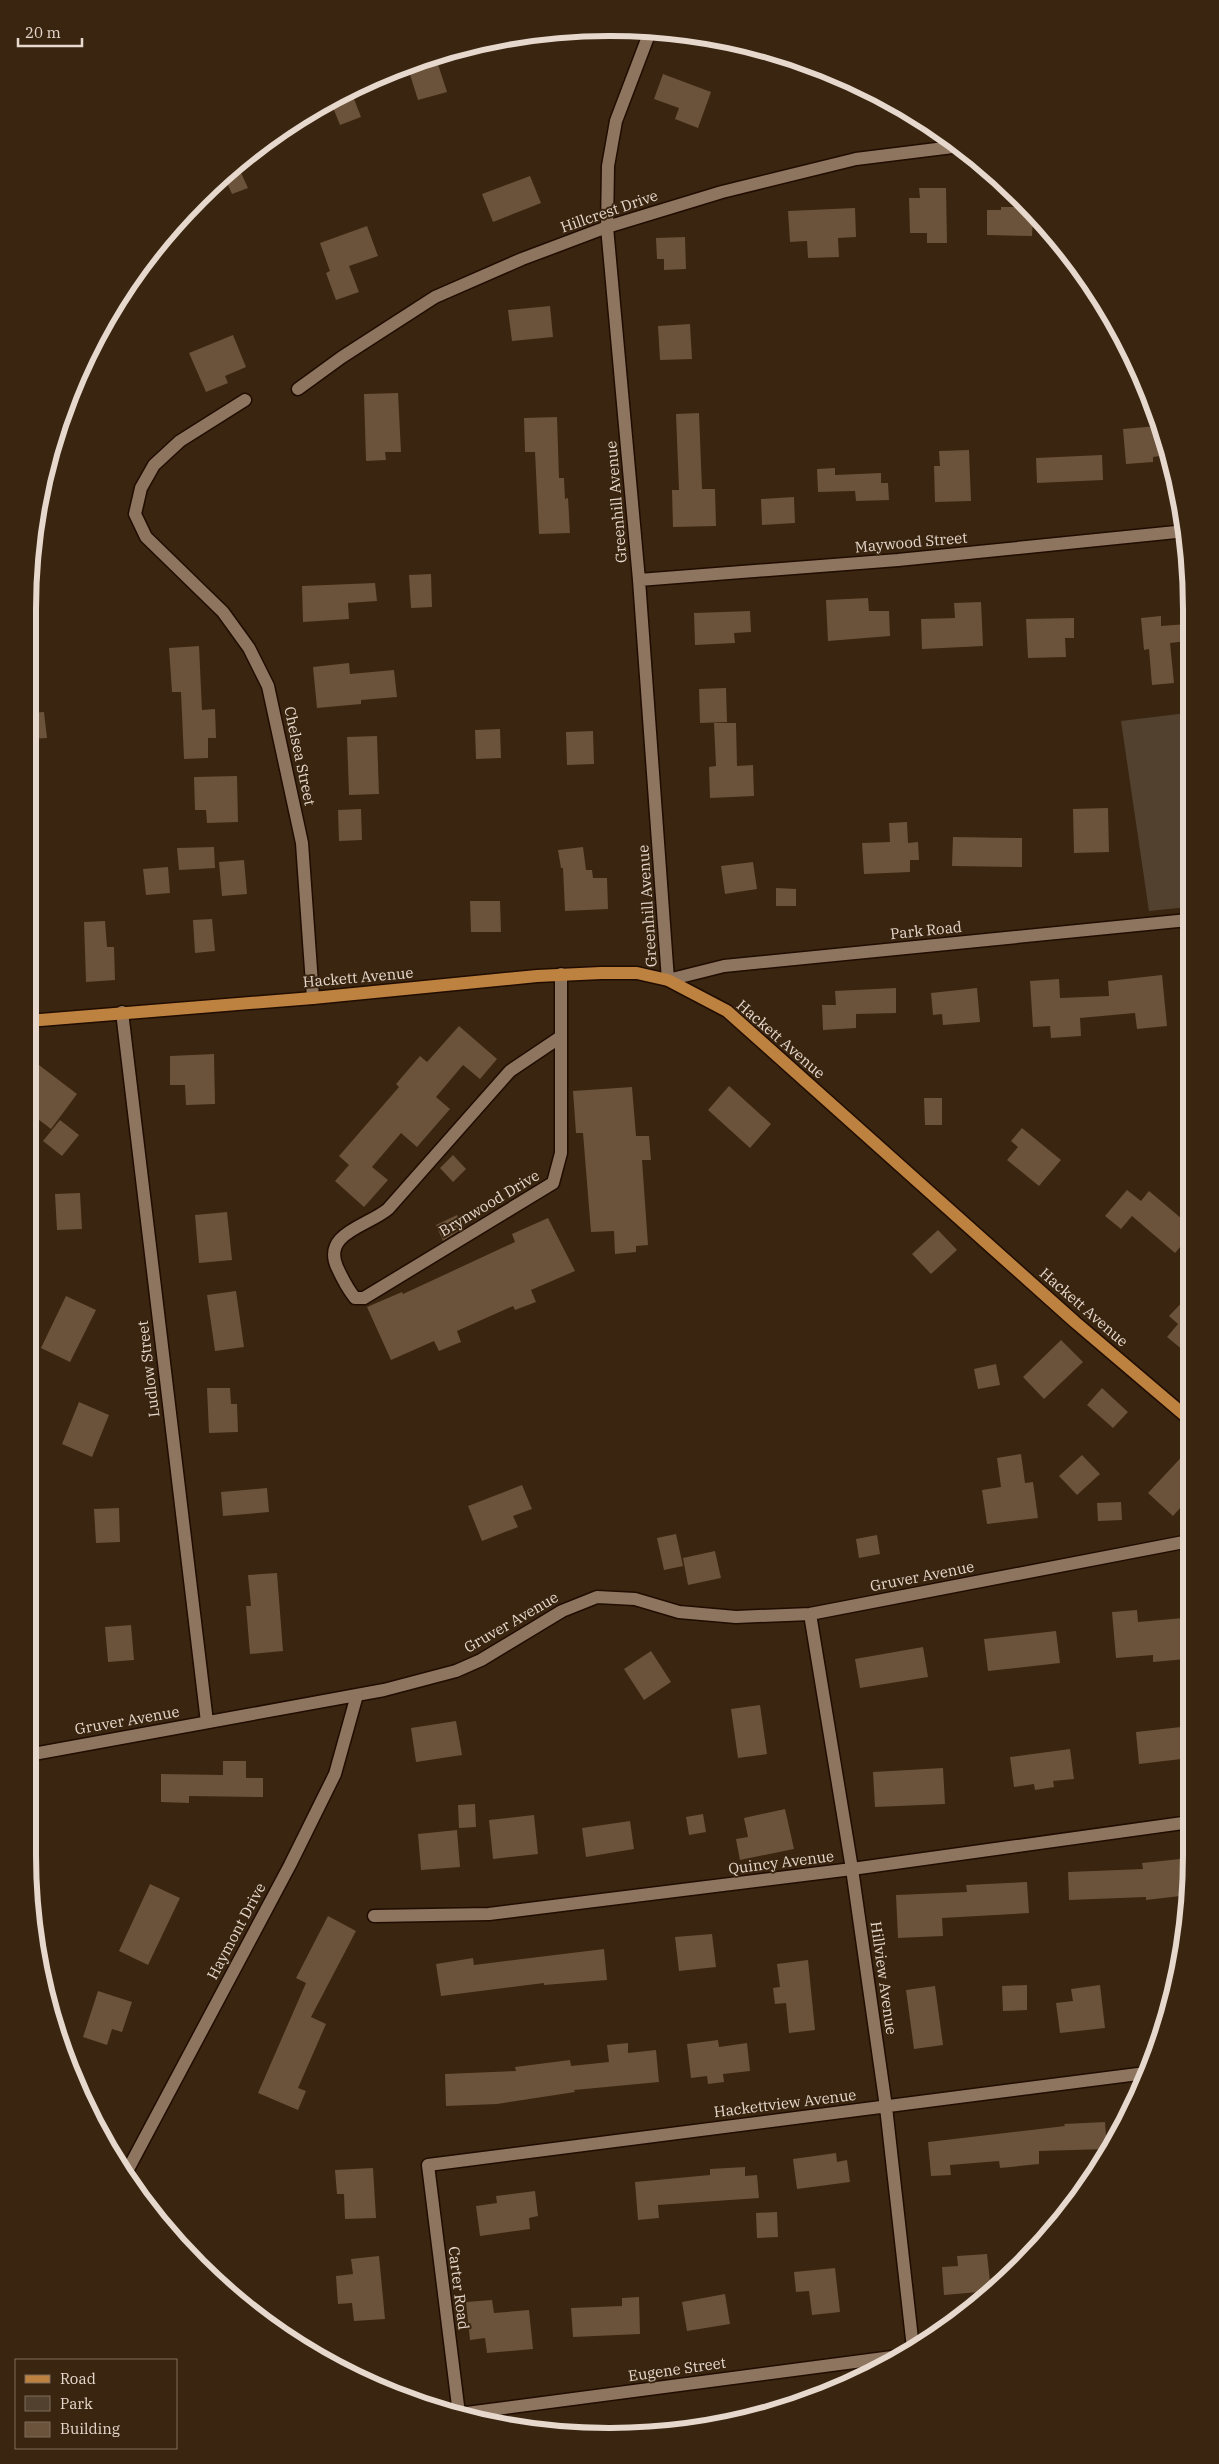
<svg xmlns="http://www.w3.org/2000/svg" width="1219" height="2464" font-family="'IBM Plex Serif',serif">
<rect width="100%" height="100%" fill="#3a2510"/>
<path fill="#53412f" d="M 1187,713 L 1188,907 L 1149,911 L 1121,721 Z"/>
<path fill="#6b523a" d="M 435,55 L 447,92 L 418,100 L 407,65 Z
M 663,74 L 711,92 L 698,128 L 675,119 L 679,108 L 654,99 Z
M 351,91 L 361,117 L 340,125 L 330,100 Z
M 237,164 L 248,188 L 232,194 L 223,174 Z
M 530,176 L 541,203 L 493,222 L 482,194 Z
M 919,188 L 946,188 L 947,243 L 927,243 L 927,233 L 910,233 L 909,198 L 920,198 Z
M 1001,207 L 1023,207 L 1025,219 L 1033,219 L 1032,236 L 987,235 L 987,210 L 1001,210 Z
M 855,208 L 856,237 L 838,238 L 839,257 L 808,258 L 807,241 L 790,242 L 788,211 Z
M 367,226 L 378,256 L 349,266 L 359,292 L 336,300 L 326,273 L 330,271 L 320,243 Z
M 685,237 L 686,269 L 664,270 L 664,259 L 657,259 L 656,238 Z
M 550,306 L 553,337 L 512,341 L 508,310 Z
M 690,324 L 692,359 L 660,360 L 658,326 Z
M 233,335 L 246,367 L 225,376 L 228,383 L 206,392 L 189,353 Z
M 398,393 L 401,452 L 385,452 L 386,460 L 366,461 L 364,394 Z
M 699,413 L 702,489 L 715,489 L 716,526 L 673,527 L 672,490 L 679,490 L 676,414 Z
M 557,417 L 559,478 L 564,478 L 565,499 L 568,498 L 570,533 L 539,534 L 535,452 L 525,452 L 524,418 Z
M 1158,426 L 1166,455 L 1153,457 L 1153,462 L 1126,464 L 1123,429 Z
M 969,450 L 971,501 L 935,502 L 934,466 L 940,466 L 939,451 Z
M 1102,455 L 1103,480 L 1037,483 L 1036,458 Z
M 835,468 L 835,475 L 881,473 L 881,483 L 888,483 L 889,500 L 856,501 L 855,491 L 818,492 L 817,469 Z
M 794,497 L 795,523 L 762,525 L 761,499 Z
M 431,574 L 432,607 L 411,608 L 409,575 Z
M 375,583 L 377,601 L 348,603 L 349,619 L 303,622 L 302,586 Z
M 868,598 L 869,611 L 889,611 L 890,636 L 828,641 L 826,600 Z
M 981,602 L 983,646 L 922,649 L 921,619 L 955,618 L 954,603 Z
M 750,611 L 751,632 L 734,633 L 735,643 L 695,645 L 694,613 Z
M 1161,616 L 1161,626 L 1187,624 L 1187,641 L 1170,643 L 1174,683 L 1152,685 L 1149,649 L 1144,650 L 1141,618 Z
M 1074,618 L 1074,638 L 1065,638 L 1066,657 L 1028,658 L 1026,619 Z
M 199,646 L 202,710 L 215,709 L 216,738 L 208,738 L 208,758 L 184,759 L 181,692 L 172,692 L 169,648 Z
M 349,663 L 350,674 L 394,670 L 397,697 L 361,700 L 361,704 L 317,708 L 313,667 Z
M 726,688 L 727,722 L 700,723 L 699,689 Z
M 44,712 L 47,738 L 29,739 L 29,713 Z
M 714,723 L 736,723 L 737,766 L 753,765 L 754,796 L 710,798 L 709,767 L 716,766 Z
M 500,729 L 501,758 L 476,759 L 475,730 Z
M 593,731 L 594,764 L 567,765 L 566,732 Z
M 377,736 L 379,794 L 349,795 L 347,737 Z
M 237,776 L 238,822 L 207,823 L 206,810 L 195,810 L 194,777 Z
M 1108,808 L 1109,852 L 1074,853 L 1073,809 Z
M 361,809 L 362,840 L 339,841 L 338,810 Z
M 907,822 L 908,843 L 918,842 L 919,860 L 910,860 L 910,872 L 864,874 L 862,843 L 890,842 L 889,823 Z
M 953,837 L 1022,838 L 1022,867 L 952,866 Z
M 214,847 L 215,868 L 179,870 L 177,848 Z
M 583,847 L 586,870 L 592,870 L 593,878 L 607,878 L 608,909 L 565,911 L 563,868 L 561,868 L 558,850 Z
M 244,860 L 247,894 L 222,896 L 219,862 Z
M 753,862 L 757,889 L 725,894 L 721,866 Z
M 168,867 L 170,893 L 146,895 L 143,869 Z
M 776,888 L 796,889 L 796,906 L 776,906 Z
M 470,901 L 500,901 L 501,932 L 471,932 Z
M 212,919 L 215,951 L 195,953 L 193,920 Z
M 105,921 L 107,947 L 114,947 L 115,980 L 86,982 L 84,922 Z
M 1162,975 L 1167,1026 L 1137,1029 L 1135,1013 L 1080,1018 L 1081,1036 L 1051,1038 L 1050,1026 L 1033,1027 L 1030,981 L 1059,979 L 1060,998 L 1109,996 L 1108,981 Z
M 896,988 L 896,1013 L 856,1014 L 856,1028 L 823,1030 L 822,1005 L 836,1005 L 835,991 Z
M 977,988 L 980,1022 L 943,1025 L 942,1014 L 933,1015 L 931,993 Z
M 459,1026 L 497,1059 L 480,1079 L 463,1065 L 436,1097 L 450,1109 L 417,1147 L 401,1133 L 372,1167 L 388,1180 L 364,1207 L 335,1181 L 349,1165 L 339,1156 L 399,1087 L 396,1084 L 420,1056 L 427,1062 Z
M 214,1054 L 215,1104 L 186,1105 L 185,1085 L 170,1085 L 170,1056 Z
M 35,1062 L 77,1094 L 51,1129 L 30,1113 L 39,1102 L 28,1094 L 28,1072 Z
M 729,1086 L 771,1124 L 750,1148 L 708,1110 Z
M 632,1087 L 636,1136 L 649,1136 L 651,1160 L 642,1160 L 648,1245 L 636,1246 L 636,1252 L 615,1254 L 614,1231 L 591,1232 L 583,1133 L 576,1133 L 573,1091 Z
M 924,1098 L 942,1098 L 942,1125 L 925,1125 Z
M 60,1120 L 79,1135 L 62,1156 L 43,1141 Z
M 1022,1128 L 1061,1160 L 1039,1186 L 1007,1160 L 1018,1147 L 1011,1141 Z
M 453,1155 L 466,1169 L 453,1182 L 440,1168 Z
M 1127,1190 L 1141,1201 L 1149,1191 L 1188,1224 L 1188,1238 L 1175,1253 L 1132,1216 L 1121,1229 L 1105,1216 Z
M 80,1193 L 82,1229 L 57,1230 L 55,1194 Z
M 227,1212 L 232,1260 L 199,1263 L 195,1215 Z
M 457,1215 L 463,1228 L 443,1241 L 436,1225 Z
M 548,1218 L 575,1271 L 531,1290 L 536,1302 L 515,1310 L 513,1306 L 457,1331 L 461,1342 L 439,1351 L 434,1341 L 391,1360 L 367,1307 L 402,1292 L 403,1294 L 515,1242 L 512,1234 Z
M 938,1230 L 957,1250 L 931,1274 L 912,1254 Z
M 236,1291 L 244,1347 L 215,1351 L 207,1295 Z
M 1189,1295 L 1189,1355 L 1167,1337 L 1178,1324 L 1169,1316 Z
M 66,1296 L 96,1310 L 70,1362 L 41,1348 Z
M 1061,1340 L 1083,1362 L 1044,1399 L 1023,1377 Z
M 996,1364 L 1000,1385 L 978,1389 L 974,1369 Z
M 207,1388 L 230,1388 L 231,1404 L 237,1404 L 238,1432 L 209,1433 Z
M 1102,1388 L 1128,1412 L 1113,1428 L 1087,1405 Z
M 79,1402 L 109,1415 L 92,1457 L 62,1444 Z
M 1189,1449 L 1189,1498 L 1173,1516 L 1148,1493 Z
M 1021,1454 L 1025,1483 L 1033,1482 L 1038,1518 L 987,1524 L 982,1490 L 1001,1487 L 997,1458 Z
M 1082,1455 L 1100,1474 L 1077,1495 L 1059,1476 Z
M 522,1485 L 532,1509 L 513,1516 L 518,1527 L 482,1541 L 468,1506 Z
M 267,1488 L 269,1512 L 223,1516 L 221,1492 Z
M 1121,1502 L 1122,1520 L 1098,1521 L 1097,1503 Z
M 119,1508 L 120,1542 L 96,1543 L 94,1509 Z
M 676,1534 L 683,1566 L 664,1570 L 657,1538 Z
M 877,1535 L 880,1554 L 859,1558 L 856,1539 Z
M 715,1551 L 721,1578 L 688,1585 L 683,1558 Z
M 277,1573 L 283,1651 L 250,1654 L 246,1606 L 251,1606 L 248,1575 Z
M 1137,1610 L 1138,1622 L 1183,1618 L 1186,1659 L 1153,1662 L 1153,1655 L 1116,1658 L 1112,1612 Z
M 131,1625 L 134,1660 L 108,1662 L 105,1627 Z
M 1056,1631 L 1060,1663 L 988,1671 L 984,1639 Z
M 923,1647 L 928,1677 L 860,1688 L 855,1659 Z
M 651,1651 L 671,1682 L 644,1700 L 624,1669 Z
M 760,1705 L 767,1754 L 738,1758 L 731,1709 Z
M 456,1721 L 462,1755 L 416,1762 L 411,1728 Z
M 1190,1726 L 1190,1758 L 1139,1764 L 1136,1732 Z
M 1070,1749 L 1074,1779 L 1053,1781 L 1054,1787 L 1035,1790 L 1034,1784 L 1014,1787 L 1010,1757 Z
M 223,1761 L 246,1761 L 246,1778 L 263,1778 L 263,1797 L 189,1796 L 189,1803 L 161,1802 L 161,1774 L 223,1775 Z
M 943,1768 L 945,1804 L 875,1807 L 873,1772 Z
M 475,1804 L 476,1827 L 459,1828 L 458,1805 Z
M 785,1809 L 794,1849 L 740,1860 L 736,1839 L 748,1837 L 744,1818 Z
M 703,1814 L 706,1832 L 689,1835 L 686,1817 Z
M 534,1815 L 538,1854 L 493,1859 L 489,1820 Z
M 630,1821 L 634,1849 L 586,1857 L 582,1828 Z
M 457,1830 L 460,1867 L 421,1870 L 418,1834 Z
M 1190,1858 L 1189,1895 L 1146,1900 L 1146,1897 L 1069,1900 L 1068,1872 L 1143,1869 L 1142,1863 Z
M 1027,1882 L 1029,1913 L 942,1918 L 943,1936 L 898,1938 L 896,1895 L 967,1892 L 966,1885 Z
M 150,1884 L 180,1898 L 148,1965 L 119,1951 Z
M 328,1916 L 356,1931 L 311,2017 L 326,2024 L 298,2088 L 306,2091 L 298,2110 L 258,2093 L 306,1983 L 296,1978 Z
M 712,1934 L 716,1967 L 679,1971 L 675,1937 Z
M 604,1949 L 607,1980 L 544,1985 L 544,1983 L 441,1996 L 436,1964 L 473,1958 L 474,1965 Z
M 808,1960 L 815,2030 L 789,2033 L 786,2003 L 775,2004 L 773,1988 L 780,1987 L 777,1964 Z
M 1027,1985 L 1027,2010 L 1003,2011 L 1002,1986 Z
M 1100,1985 L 1105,2028 L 1060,2033 L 1056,2003 L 1073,2001 L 1071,1989 Z
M 935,1986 L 943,2045 L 914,2049 L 906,1990 Z
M 98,1991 L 132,2002 L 122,2032 L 112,2029 L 107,2045 L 83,2037 Z
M 718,2040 L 719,2047 L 747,2043 L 750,2071 L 723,2074 L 724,2082 L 708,2084 L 707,2076 L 691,2078 L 687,2044 Z
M 628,2043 L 628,2053 L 656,2050 L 659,2082 L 574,2090 L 575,2092 L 497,2104 L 446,2106 L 445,2074 L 516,2071 L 515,2067 L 570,2060 L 571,2066 L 609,2062 L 607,2045 Z
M 1105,2122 L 1107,2149 L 1039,2151 L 1039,2164 L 1000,2168 L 999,2161 L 950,2165 L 951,2175 L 931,2176 L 928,2142 L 1065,2126 L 1064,2124 Z
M 836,2153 L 837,2162 L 847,2160 L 850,2182 L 797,2189 L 793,2159 Z
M 745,2167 L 745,2176 L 757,2175 L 759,2198 L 658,2205 L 659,2218 L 638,2220 L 635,2182 L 710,2175 L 710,2169 Z
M 373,2168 L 376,2218 L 345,2219 L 344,2194 L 337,2194 L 335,2170 Z
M 535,2191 L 538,2216 L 529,2218 L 530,2229 L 480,2236 L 476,2206 L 497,2203 L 496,2196 Z
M 777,2212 L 778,2237 L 757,2238 L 756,2213 Z
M 987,2254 L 991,2291 L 944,2295 L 942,2267 L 958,2266 L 957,2256 Z
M 379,2256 L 385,2319 L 354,2321 L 352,2303 L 338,2304 L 336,2276 L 353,2274 L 351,2259 Z
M 835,2268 L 840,2312 L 812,2315 L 809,2291 L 796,2292 L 794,2272 Z
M 725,2294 L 730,2324 L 687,2331 L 682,2302 Z
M 639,2297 L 640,2334 L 573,2337 L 571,2308 L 622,2306 L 622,2298 Z
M 492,2300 L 494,2313 L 529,2310 L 533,2349 L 487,2353 L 485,2338 L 470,2340 L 466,2302 Z"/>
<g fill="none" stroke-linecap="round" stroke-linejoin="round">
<g stroke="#200d00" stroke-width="15">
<path id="minor" d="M 651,29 L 616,121 L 608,166 L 607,227 L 639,580 L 668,980 L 724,966 L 1188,920
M 298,389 L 342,357 L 435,297 L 522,259 L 607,227 L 722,192 L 856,159 L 961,146
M 245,400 L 180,441 L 154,465 L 141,488 L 135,514 L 146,537 L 223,612 L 249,648 L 268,686 L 302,843 L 313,998
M 639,580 L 898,560 L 1186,531
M 122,1012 L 207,1722
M 559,1038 L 510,1071 L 388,1209 C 368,1226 322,1233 337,1267 C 342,1278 347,1288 355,1298 L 364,1298 L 553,1183 L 561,1153 L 561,974
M 810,1614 L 852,1869 L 886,2107 L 913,2348
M 28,1755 L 384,1690 L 456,1671 L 481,1660 L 562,1611 L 597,1597 L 635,1599 L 679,1612 L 736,1617 L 810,1614 L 1189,1541
M 374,1916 L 489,1914 L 852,1869 L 1190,1822
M 125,2175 L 290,1865 L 335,1774 L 357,1695
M 459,2414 L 428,2165 L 1146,2073
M 459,2414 L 900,2356"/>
</g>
<g stroke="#200d00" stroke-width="15">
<path id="major" d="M 28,1021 L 313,998 L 537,976 L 601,973 L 637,973 L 668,980 L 727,1011 L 1075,1322 L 1189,1419"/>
</g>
<use href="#minor" stroke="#8e755f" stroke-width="12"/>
<use href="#major" stroke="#bd8140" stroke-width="12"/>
</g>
<g text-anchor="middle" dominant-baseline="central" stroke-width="4" stroke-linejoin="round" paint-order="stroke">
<g font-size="15" fill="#e6d8cc" stroke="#3a2510">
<text transform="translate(609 211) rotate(-19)">Hillcrest Drive</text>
<text transform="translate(616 502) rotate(-95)">Greenhill Avenue</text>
<text transform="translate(911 542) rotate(-5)">Maywood Street</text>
<text transform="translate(300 756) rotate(78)">Chelsea Street</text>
<text transform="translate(647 906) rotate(-94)">Greenhill Avenue</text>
<text transform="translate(926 930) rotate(-6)">Park Road</text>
<text transform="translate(358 977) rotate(-5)">Hackett Avenue</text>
<text transform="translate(781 1039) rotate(41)">Hackett Avenue</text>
<text transform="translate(489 1203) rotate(-31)">Brynwood Drive</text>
<text transform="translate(1084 1307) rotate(41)">Hackett Avenue</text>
<text transform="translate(148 1369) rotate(-97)">Ludlow Street</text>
<text transform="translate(922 1576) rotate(-11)">Gruver Avenue</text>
<text transform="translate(511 1622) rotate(-30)">Gruver Avenue</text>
<text transform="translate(127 1720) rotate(-10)">Gruver Avenue</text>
<text transform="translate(781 1862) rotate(-7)">Quincy Avenue</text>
<text transform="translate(236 1931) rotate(-62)">Haymont Drive</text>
<text transform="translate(884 1978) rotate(82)">Hillview Avenue</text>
<text transform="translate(785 2103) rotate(-7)">Hackettview Avenue</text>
<text transform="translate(459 2288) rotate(83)">Carter Road</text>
<text transform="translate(677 2369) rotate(-8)">Eugene Street</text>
</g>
</g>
<path d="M0 0H1219V2464H0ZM609 36H610A573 573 0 0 1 1183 609V1855A573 573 0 0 1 610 2428H609A573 573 0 0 1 36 1855V609A573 573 0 0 1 609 36Z" fill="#3a2510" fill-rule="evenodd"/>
<path fill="none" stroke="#e6d8cc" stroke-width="6" d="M609 36H610A573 573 0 0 1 1183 609V1855A573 573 0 0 1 610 2428H609A573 573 0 0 1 36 1855V609A573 573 0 0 1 609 36Z"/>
<rect x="15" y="2359" width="162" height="90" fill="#3a2510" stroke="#7f6d5b"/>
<rect x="25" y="2375" width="25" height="8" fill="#bd8140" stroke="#7f6d5b"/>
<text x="60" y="2384" font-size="15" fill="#e6d8cc">Road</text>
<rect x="25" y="2396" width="25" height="15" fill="#53412f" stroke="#7f6d5b"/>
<text x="60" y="2409" font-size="15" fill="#e6d8cc">Park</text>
<rect x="25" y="2422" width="25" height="15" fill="#6b523a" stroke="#7f6d5b"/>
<text x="60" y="2434" font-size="15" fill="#e6d8cc">Building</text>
<path d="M18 38v8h64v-8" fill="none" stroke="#e6d8cc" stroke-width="2.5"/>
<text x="25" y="38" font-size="15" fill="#e6d8cc" stroke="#3a2510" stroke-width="4" paint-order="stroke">20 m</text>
</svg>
